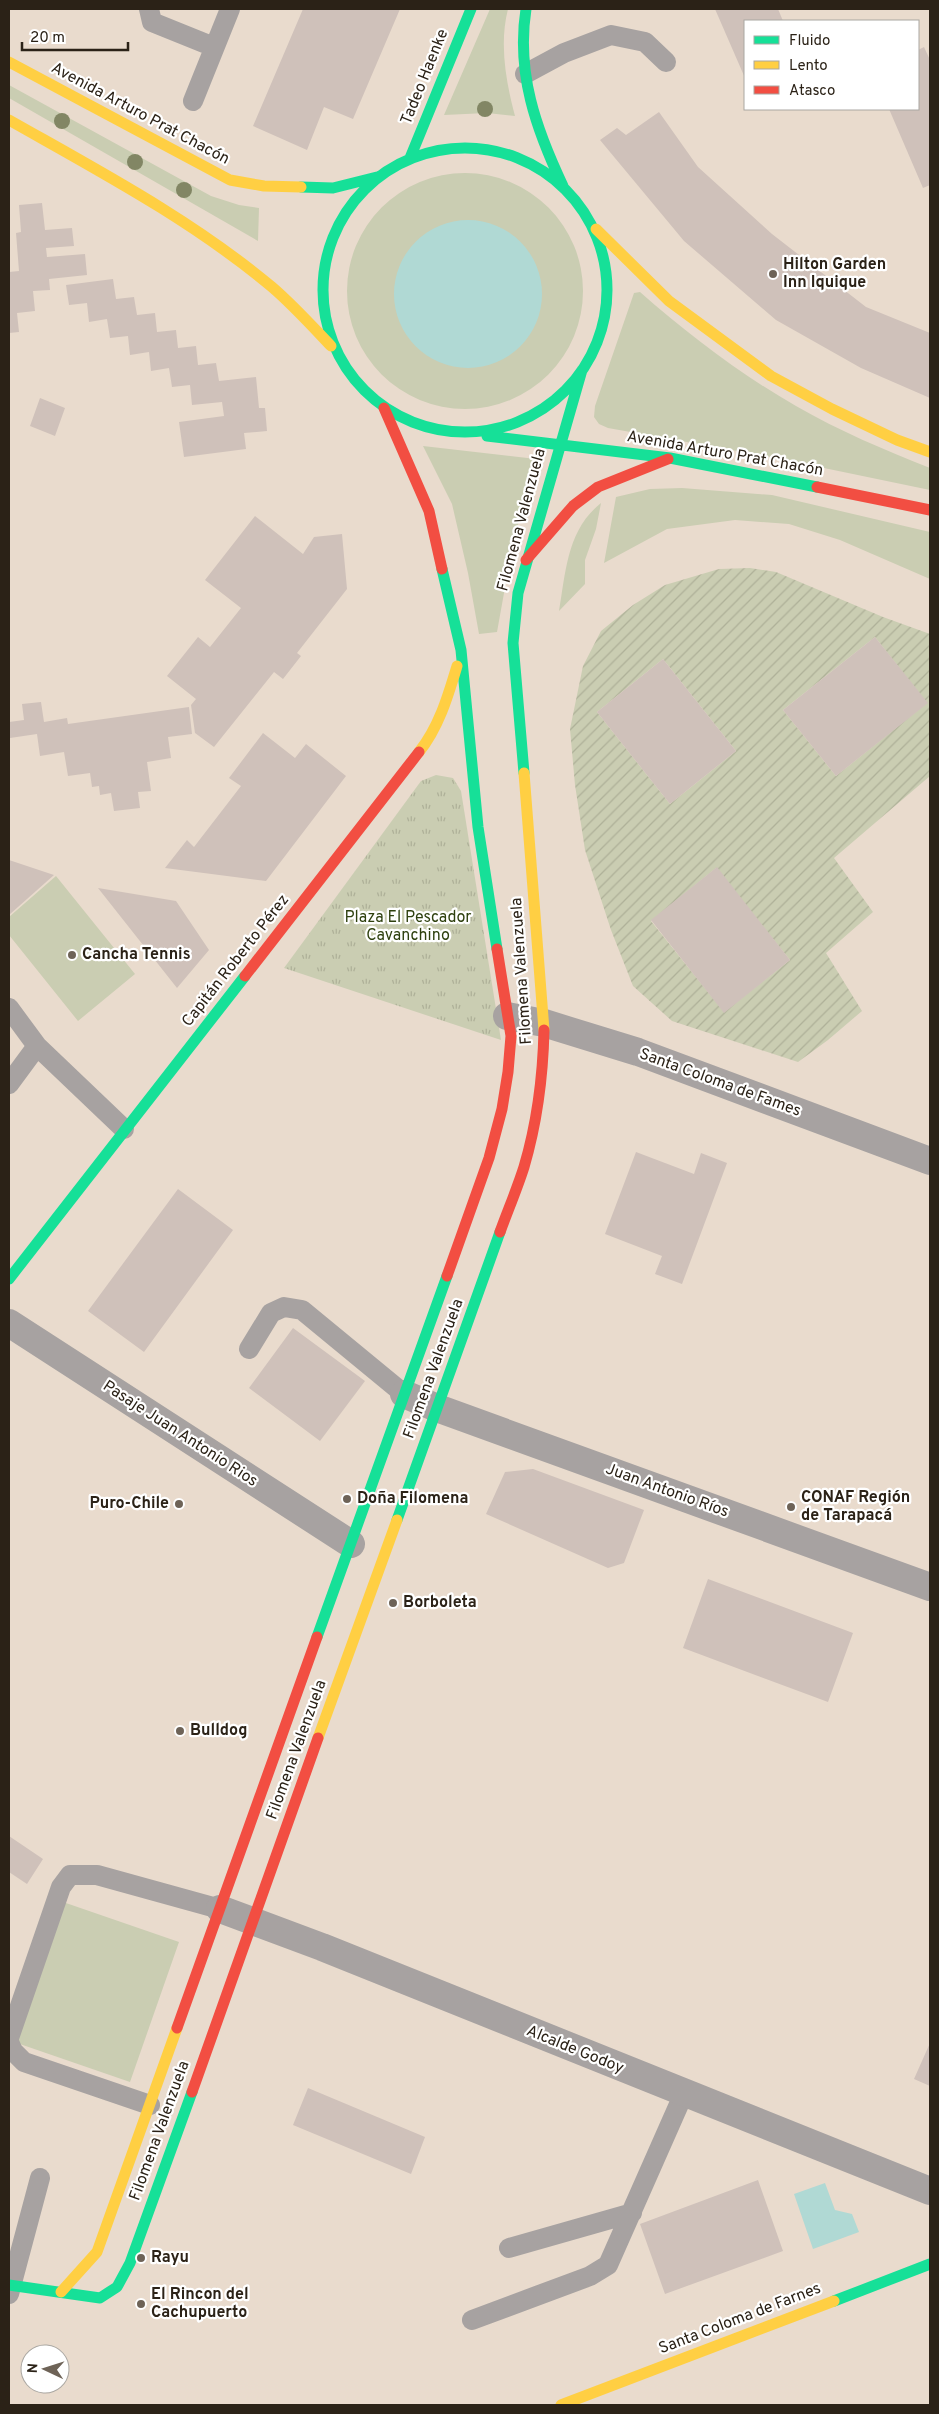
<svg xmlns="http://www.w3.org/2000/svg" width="939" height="2414" font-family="Overpass,sans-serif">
<defs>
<pattern id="park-tufts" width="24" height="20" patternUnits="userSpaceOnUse" patternTransform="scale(1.25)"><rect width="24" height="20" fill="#cacdb2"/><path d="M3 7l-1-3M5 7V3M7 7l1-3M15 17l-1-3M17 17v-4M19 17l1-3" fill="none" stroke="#aeb098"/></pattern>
<pattern id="garden-furrows" width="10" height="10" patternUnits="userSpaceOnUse" patternTransform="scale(1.25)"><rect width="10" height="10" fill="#cacdb2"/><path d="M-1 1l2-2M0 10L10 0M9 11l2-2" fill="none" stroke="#aeb098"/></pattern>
</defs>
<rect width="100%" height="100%" fill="#e9dbcd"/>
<path fill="#cacdb2" d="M 490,9 L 508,9 C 499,44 506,82 515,116 L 487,113 L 444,115 Z
M 9,85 L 211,196 L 239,205 L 259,208 L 258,241 L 9,98 Z
M347 291a118 118 0 1 1 236 0a118 118 0 1 1-236 0Z
M 640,292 C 689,335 740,374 796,406 C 839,431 885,450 930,468 L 930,490 L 771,457 L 608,428 L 599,424 L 594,417 L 595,406 L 634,293 Z
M 423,446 L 536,459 L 513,543 L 497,632 L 479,634 L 468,573 L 452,504 Z
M 682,488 L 772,495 L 930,532 L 930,579 L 840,540 L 789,524 L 735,520 L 667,529 L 604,563 L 616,497 L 650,489 Z
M 601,503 L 596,529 L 585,560 L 585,584 L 559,611 C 566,571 567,530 601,503 Z
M 56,876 L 135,974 L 78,1021 L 9,935 L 9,917 Z
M 63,1902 L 179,1942 L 130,2082 L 14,2042 Z"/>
<path fill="url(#park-tufts)" d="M 436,775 L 453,778 L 461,791 L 501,1040 L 284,968 L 421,781 Z"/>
<path fill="url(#garden-furrows)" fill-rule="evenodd" d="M 750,568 L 776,572 L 883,617 L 930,634 L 930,776 L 834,858 L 873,912 L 826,953 L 862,1011 L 828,1040 L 798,1062 L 672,1021 L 633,986 L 611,930 L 585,850 L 575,785 L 570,729 L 583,666 L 601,631 L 633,605 L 665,585 L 719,569 ZM 875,637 L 927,703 L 836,776 L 783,710 ZM 663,659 L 736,751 L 670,804 L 597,712 ZM 716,868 L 790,960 L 724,1012 L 651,921 Z"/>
<path fill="#b0d9d4" d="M394 294a74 74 0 1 1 148 0a74 74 0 1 1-148 0Z
M 825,2183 L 835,2210 L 852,2214 L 859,2232 L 813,2249 L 794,2194 Z"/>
<path fill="#cfc1ba" d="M 303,9 L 400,9 L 353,119 L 324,107 L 307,150 L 253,126 Z
M 715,9 L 778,9 L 783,21 L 745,21 L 745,78 Z
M 924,47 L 930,60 L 930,185 L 923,188 L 889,109 L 918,109 L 918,50 Z
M 659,112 L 698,167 L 772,234 L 866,307 L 930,333 L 930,398 L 861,368 L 776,320 L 684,241 L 600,140 L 617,128 L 626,135 Z
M 42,203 L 45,230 L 72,228 L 74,246 L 46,248 L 47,257 L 85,254 L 87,275 L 49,279 L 50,290 L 33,291 L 35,311 L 17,313 L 19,332 L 9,333 L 9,272 L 19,271 L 16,233 L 21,232 L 19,205 Z
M 113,279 L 116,299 L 134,297 L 137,315 L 155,313 L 157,332 L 176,330 L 178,348 L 196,346 L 198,365 L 216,363 L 219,381 L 256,377 L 259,408 L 265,408 L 267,431 L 244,433 L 246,449 L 184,457 L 179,422 L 224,416 L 222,402 L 192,405 L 190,385 L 172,387 L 169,368 L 151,371 L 149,352 L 130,355 L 128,336 L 110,338 L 107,319 L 89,322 L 87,303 L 69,305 L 66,285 Z
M 40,398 L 65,408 L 55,436 L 30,426 Z
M 255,516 L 303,554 L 314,537 L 342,534 L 347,589 L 297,653 L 301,656 L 283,679 L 274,672 L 214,747 L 195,733 L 191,705 L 196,699 L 167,676 L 198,637 L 210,647 L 241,608 L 205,580 Z
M 875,637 L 928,703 L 836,776 L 783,710 Z
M 663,659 L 736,751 L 670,804 L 597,712 Z
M 41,702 L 44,722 L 67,718 L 68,724 L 189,707 L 192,734 L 168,737 L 171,758 L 147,762 L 151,791 L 138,792 L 140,808 L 114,811 L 111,793 L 100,795 L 99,786 L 92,787 L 90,773 L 68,776 L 64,752 L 40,756 L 37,734 L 10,738 L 9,722 L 24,720 L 22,704 Z
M 263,733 L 295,758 L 306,744 L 346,776 L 266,881 L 165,868 L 187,840 L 194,847 L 241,786 L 229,778 Z
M 9,860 L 54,875 L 9,915 Z
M 717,867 L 790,960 L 724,1013 L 651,920 Z
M 98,888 L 176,901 L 209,950 L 177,988 Z
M 636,1152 L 694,1174 L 701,1153 L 727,1163 L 682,1284 L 655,1274 L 662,1256 L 605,1234 Z
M 178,1189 L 233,1230 L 144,1352 L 88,1311 Z
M 293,1328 L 365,1381 L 320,1441 L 249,1388 Z
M 533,1469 L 644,1510 L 624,1563 L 608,1568 L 486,1514 L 505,1472 Z
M 708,1579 L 853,1633 L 828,1702 L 683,1648 Z
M 9,1836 L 43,1859 L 27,1884 L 9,1872 Z
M 930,2043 L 930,2086 L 914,2079 Z
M 308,2088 L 425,2137 L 411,2174 L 293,2125 Z
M 758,2180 L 783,2251 L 665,2294 L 640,2224 Z"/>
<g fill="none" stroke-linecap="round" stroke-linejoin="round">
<path stroke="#a7a2a1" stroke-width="20" d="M 149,9 L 152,22 L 214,47
M 525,74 L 564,53 L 611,35 L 645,42 L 666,62
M 193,101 L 230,9
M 9,1008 L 37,1046
M 9,1084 L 37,1046 L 124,1129
M 249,1349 L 271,1313 L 284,1307 L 302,1310 L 404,1394
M 9,2038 L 61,1887 L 70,1875 L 97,1875 L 220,1909
M 9,2042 L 13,2051 L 24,2062 L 150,2105
M 509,2248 L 632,2213
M 9,2294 L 40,2178
M 472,2320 L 590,2276 L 608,2265 L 684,2093"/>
<path stroke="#a7a2a1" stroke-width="28" d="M 507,1016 L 544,1023 L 638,1052 L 930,1161
M 9,1323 L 351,1544
M 404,1394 L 437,1408 L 930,1587
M 220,1909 L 322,1947 L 930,2191"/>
<path stroke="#16e098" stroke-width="11" d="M 526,9 C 516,73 536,129 563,186
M323 290a142 142 0 1 1 284 0a142 142 0 1 1-284 0Z
M 410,158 L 471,9
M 301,187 L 333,188 L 377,177
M 487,436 L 670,458 L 817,487
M 442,569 L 461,650 L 478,827 L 497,949
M 524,773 L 513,643 L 518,593 L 582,370
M 9,1279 L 245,976
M 397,1520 L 500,1232
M 317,1637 L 447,1276
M 9,2285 L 100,2298 L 117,2287 L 130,2263 L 192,2092
M 834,2301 L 930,2264"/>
<path stroke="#ffcf43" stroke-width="11" d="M 9,62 L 230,180 L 264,186 L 301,187
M 9,120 C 99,171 192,220 272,287 C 293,305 312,326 331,346
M 596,229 L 669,301 L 771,376 L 832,409 L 897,440 L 930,452
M 419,752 C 439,727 448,696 457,666
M 524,773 L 544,1030
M 318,1738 L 397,1520
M 61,2292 L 97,2252 L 177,2028
M 561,2405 L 834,2301"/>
<path stroke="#f24e42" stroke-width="11" d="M 384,408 L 429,511 L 442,569
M 817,487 L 930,510
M 526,560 L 573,506 L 598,487 L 668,459
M 245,976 L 419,752
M 500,1232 C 508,1210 517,1189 524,1167 C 537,1123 543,1075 544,1030
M 447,1276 L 489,1158 L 502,1109 L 508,1072 L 511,1036 L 497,949
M 177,2028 L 317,1637
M 192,2092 L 318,1738"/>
</g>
<g fill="#828664">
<circle cx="485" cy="109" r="8"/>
<circle cx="62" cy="121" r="8"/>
<circle cx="135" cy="162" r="8"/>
<circle cx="184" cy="190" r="8"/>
</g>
<g fill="#6e6357" stroke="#fff" stroke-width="2">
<circle cx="773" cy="274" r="5"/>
<circle cx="72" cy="955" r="5"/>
<circle cx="347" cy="1499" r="5"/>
<circle cx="179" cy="1504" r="5"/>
<circle cx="791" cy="1507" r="5"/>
<circle cx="393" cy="1603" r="5"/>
<circle cx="180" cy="1731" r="5"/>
<circle cx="141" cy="2258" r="5"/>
<circle cx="141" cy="2304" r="5"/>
</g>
<g text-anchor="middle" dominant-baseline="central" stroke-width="4.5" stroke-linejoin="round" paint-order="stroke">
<g font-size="16" fill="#2b2217" stroke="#fff">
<text transform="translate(425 77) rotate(-68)">Tadeo Haenke</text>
<text transform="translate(140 114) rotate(28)">Avenida Arturo Prat Chacón</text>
<text transform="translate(725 454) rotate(10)">Avenida Arturo Prat Chacón</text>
<text transform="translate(522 520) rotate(-75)">Filomena Valenzuela</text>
<text transform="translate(236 961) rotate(-52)">Capitán Roberto Pérez</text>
<text transform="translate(522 971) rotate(-94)">Filomena Valenzuela</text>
<text transform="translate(720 1083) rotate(20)">Santa Coloma de Fames</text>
<text transform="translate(434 1369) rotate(-70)">Filomena Valenzuela</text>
<text transform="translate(180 1434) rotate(33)">Pasaje Juan Antonio Rios</text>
<text transform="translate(667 1491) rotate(20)">Juan Antonio Ríos</text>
<text transform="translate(297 1750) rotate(-70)">Filomena Valenzuela</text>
<text transform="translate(575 2050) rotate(22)">Alcalde Godoy</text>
<text transform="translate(160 2131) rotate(-70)">Filomena Valenzuela</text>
<text transform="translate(740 2319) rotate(-21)">Santa Coloma de Farnes</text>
</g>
<g font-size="16" font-weight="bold" fill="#2b2217" stroke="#fff" text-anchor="start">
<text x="783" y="265">Hilton Garden<tspan x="783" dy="18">Inn Iquique</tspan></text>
<text x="82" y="955">Cancha Tennis</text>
<text x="801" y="1498">CONAF Región<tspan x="801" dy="18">de Tarapacá</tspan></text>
<text x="357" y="1499">Doña Filomena</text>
<text x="169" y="1504" text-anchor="end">Puro-Chile</text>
<text x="403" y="1603">Borboleta</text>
<text x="190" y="1731">Bulldog</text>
<text x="151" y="2258">Rayu</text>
<text x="151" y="2295">El Rincon del<tspan x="151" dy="18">Cachupuerto</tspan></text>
</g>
<g font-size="16" fill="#2e400e" stroke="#fff">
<text x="408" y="918">Plaza El Pescador<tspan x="408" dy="18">Cavanchino</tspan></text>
</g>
</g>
<rect width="939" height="2414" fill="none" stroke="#2b2217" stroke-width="20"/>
<rect x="744" y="20" width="175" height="90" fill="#ffffff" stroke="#aaa7a2"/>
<rect x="754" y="36" width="25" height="8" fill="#16e098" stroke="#aaa7a2"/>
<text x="789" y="45" font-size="15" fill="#2b2217">Fluido</text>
<rect x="754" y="61" width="25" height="8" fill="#ffcf43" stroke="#aaa7a2"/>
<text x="789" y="70" font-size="15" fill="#2b2217">Lento</text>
<rect x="754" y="86" width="25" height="8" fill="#f24e42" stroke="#aaa7a2"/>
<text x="789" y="95" font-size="15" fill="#2b2217">Atasco</text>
<g transform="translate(45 2369) rotate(274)"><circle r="24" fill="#ffffff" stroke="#aaa7a2"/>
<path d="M0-4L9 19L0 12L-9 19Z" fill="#6e6357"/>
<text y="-8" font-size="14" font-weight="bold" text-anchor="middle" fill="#2b2217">N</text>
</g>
<path d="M22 42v8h106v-8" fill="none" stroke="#2b2217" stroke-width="2.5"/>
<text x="30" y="42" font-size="15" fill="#2b2217" stroke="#ffffff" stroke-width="4" paint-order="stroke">20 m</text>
</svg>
